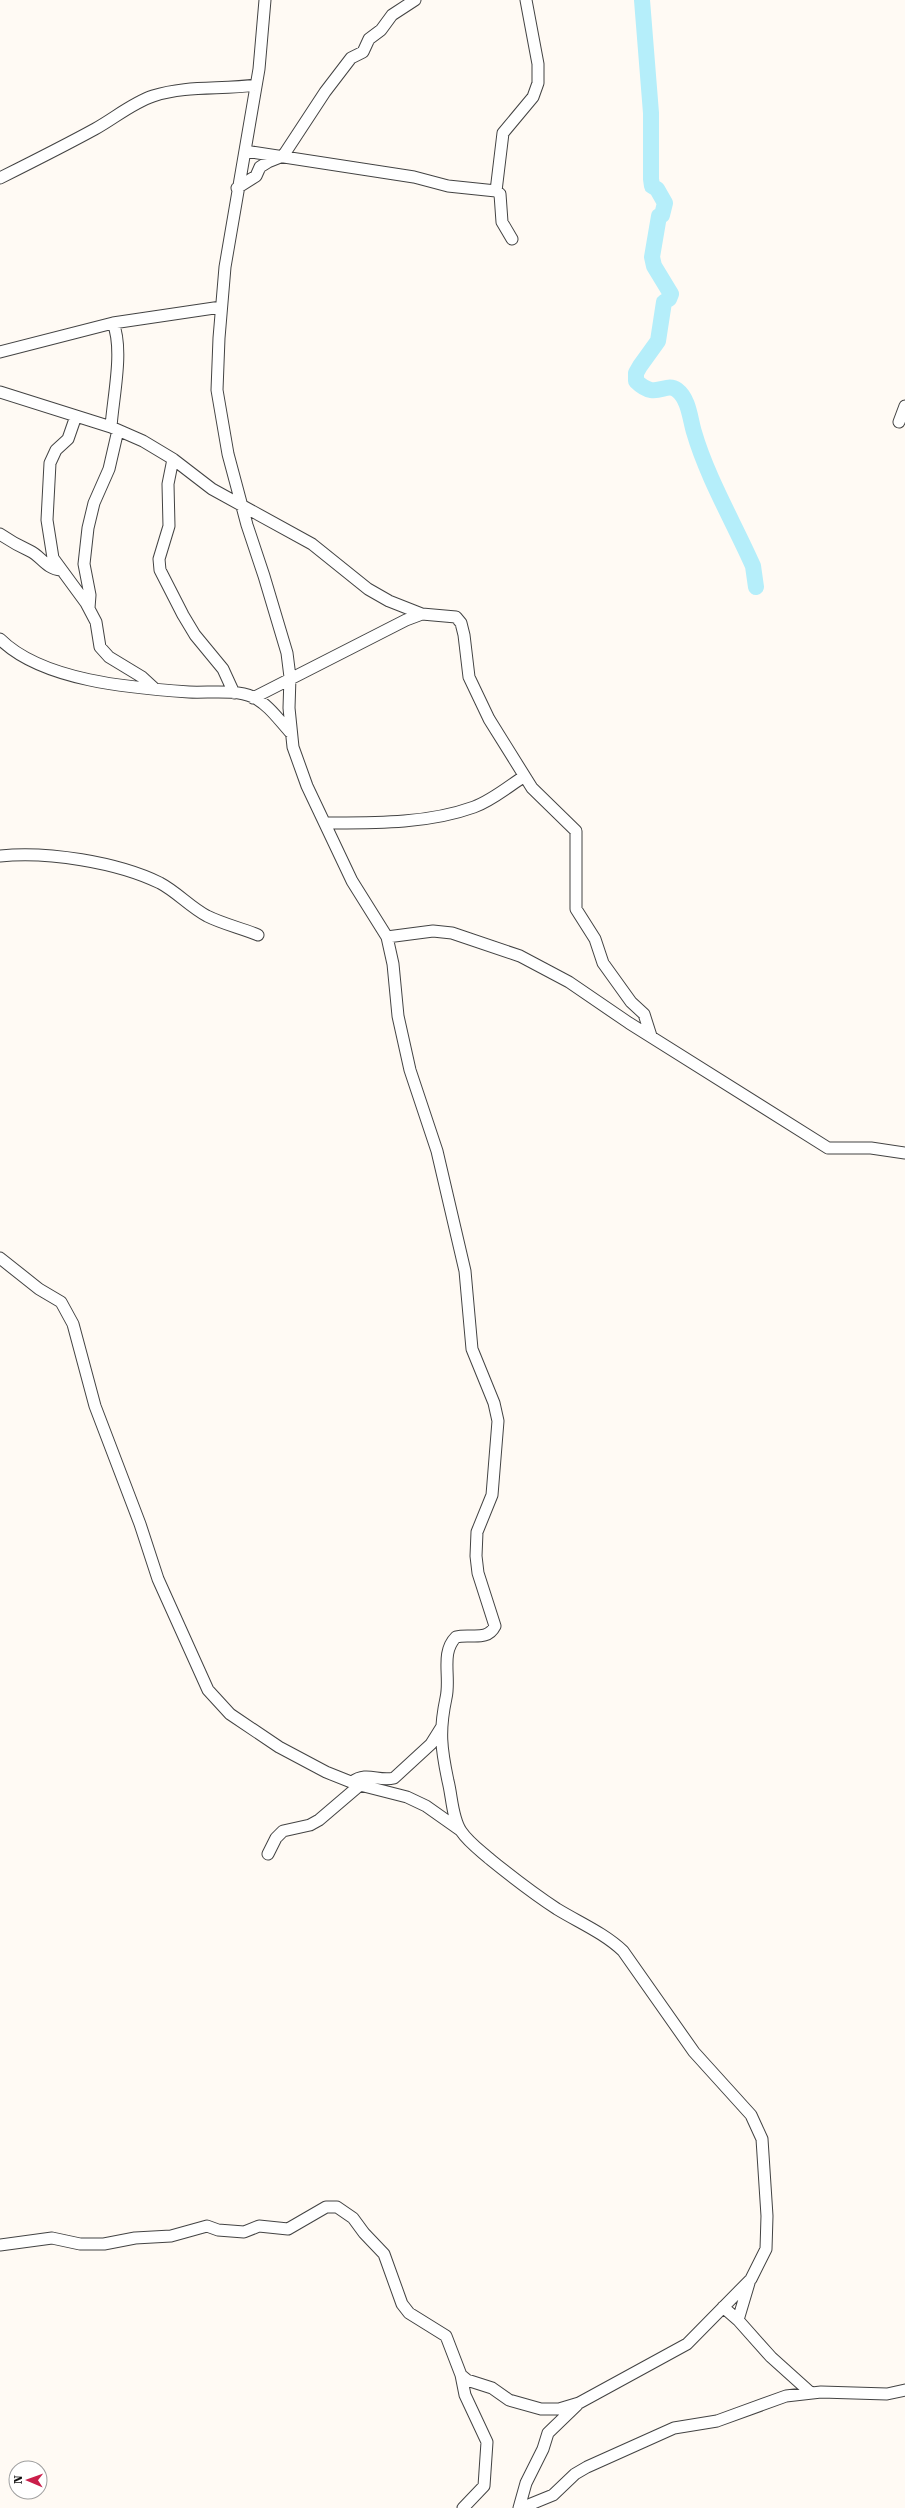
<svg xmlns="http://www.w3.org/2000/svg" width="905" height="2508" font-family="'Roboto Serif',serif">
<rect width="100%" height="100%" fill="#fffaf4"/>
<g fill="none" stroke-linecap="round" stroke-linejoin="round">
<path stroke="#b5eefa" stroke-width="16" d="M 642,0 L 651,113 L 651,179 L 652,186 L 657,189 L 665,203 L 662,215 L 659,216 L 652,257 L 654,266 L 671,294 L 669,299 L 664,302 L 658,341 L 640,366 L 636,373 L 636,381 C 656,401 665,381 677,390 C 689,399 690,419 694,432 C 707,477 734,523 753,566 L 756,587"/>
<g stroke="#434343" stroke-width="13">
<path id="minor" d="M 245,151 L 414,177 L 448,186 L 496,191 L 500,194 L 502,222 L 512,239
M 0,178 C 32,162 64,146 95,129 C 115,118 132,103 153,96 C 187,85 221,90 256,85
M 237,188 L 256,176 L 260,167 L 268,162 L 283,156 L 325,92 L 351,58 L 363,52 L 369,39 L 381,30 L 392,15 L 415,0
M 496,191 L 503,133 L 533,97 L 538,83 L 538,64 L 526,0
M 0,352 L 113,323 L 221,307
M 0,392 L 111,427 L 143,441 L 173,459 L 212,489 L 312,544 L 368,589 L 389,601 L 422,614
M 76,416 L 68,439 L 56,450 L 50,463 L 47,520 L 53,558 L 86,603 L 96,622 L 100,647 L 109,657 L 142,677 L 155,689
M 899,422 L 905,406
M 111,427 C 113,397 124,350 113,323
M 173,459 L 168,484 L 169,526 L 159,559 L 160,570 L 183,615 L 195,635 L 223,669 L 234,693
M 0,534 C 10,541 19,546 30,551 C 41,556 46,569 61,570
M 89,608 L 90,595 L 84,564 L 88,528 L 94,503 L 109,469 L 118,430
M 0,639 C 42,681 132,688 189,692 C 209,693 235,689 253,697 C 268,704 279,720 290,732
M 253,698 L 406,620 L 422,614 L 456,617 L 461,623 L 464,635 L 469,677 L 489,719 L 532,788 L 576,831 L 576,909 L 595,939 L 603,963 L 631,1002 L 644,1014 L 651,1036
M 325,823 C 374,823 427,824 474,807 C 491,801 508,787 523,777
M 0,856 C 47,851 117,862 160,883 C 177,892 190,907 207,916 C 223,924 241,928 258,935
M 387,937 L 433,931 L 452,933 L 520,956 L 569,982 L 629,1023 L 828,1148 L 871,1148 L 905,1153
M 0,1258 L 39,1289 L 61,1302 L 73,1324 L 95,1406 L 140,1524 L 158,1579 L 208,1690 L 230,1714 L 279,1747 L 326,1772 L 356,1784 L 407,1797 L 426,1806 L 460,1830
M 352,1782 C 367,1771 378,1782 394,1778 L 431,1744 L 441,1728
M 268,1854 L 276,1838 L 283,1831 L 310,1825 L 319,1820 L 360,1785
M 0,2245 L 52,2238 L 80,2244 L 104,2244 L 135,2238 L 171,2236 L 207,2226 L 218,2230 L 244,2232 L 259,2226 L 288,2229 L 326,2207 L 337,2207 L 353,2218 L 364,2233 L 384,2254 L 402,2304 L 409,2313 L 446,2336 L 461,2375 L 467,2380 L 492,2388 L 509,2400 L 541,2409 L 559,2409 L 579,2403 L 687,2344 L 751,2279 L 766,2249 L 767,2216 L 762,2139 L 751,2115 L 694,2052 L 623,1951 C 604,1933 580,1923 557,1909 C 534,1894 512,1877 491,1860 C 481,1851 469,1843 461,1831 C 452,1818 452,1796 448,1781 C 441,1748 439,1731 446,1698 C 451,1677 440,1653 456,1637 C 470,1633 487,1642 495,1626 L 478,1573 L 476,1556 L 477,1532 L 492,1495 L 498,1421 L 494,1403 L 472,1349 L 465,1271 L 437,1151 L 410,1070 L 398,1016 L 393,964 L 387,937 L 352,881 L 307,786 L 293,747 L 289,708 L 290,677 L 287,653 L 264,576 L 247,525 L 228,454 L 217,390 L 219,338 L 225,267 L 259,69 L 265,0
M 723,2307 L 738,2320 L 771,2357 L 811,2393
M 738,2320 L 749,2283
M 461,2375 L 465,2395 L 487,2442 L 484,2486 L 463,2508
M 519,2508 L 526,2483 L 543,2449 L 548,2433 L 577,2405
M 521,2508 L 553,2495 L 575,2474 L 587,2467 L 674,2428 L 717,2421 L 786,2396 L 821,2392 L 887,2394 L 905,2390"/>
</g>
<use href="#minor" stroke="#fff" stroke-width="11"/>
</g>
<g transform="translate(28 2480) rotate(272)"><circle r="19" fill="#ffffff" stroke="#9f9f9f"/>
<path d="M0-3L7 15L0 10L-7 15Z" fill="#ca1e4a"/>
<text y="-6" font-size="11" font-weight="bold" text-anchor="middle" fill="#101010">N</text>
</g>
</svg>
